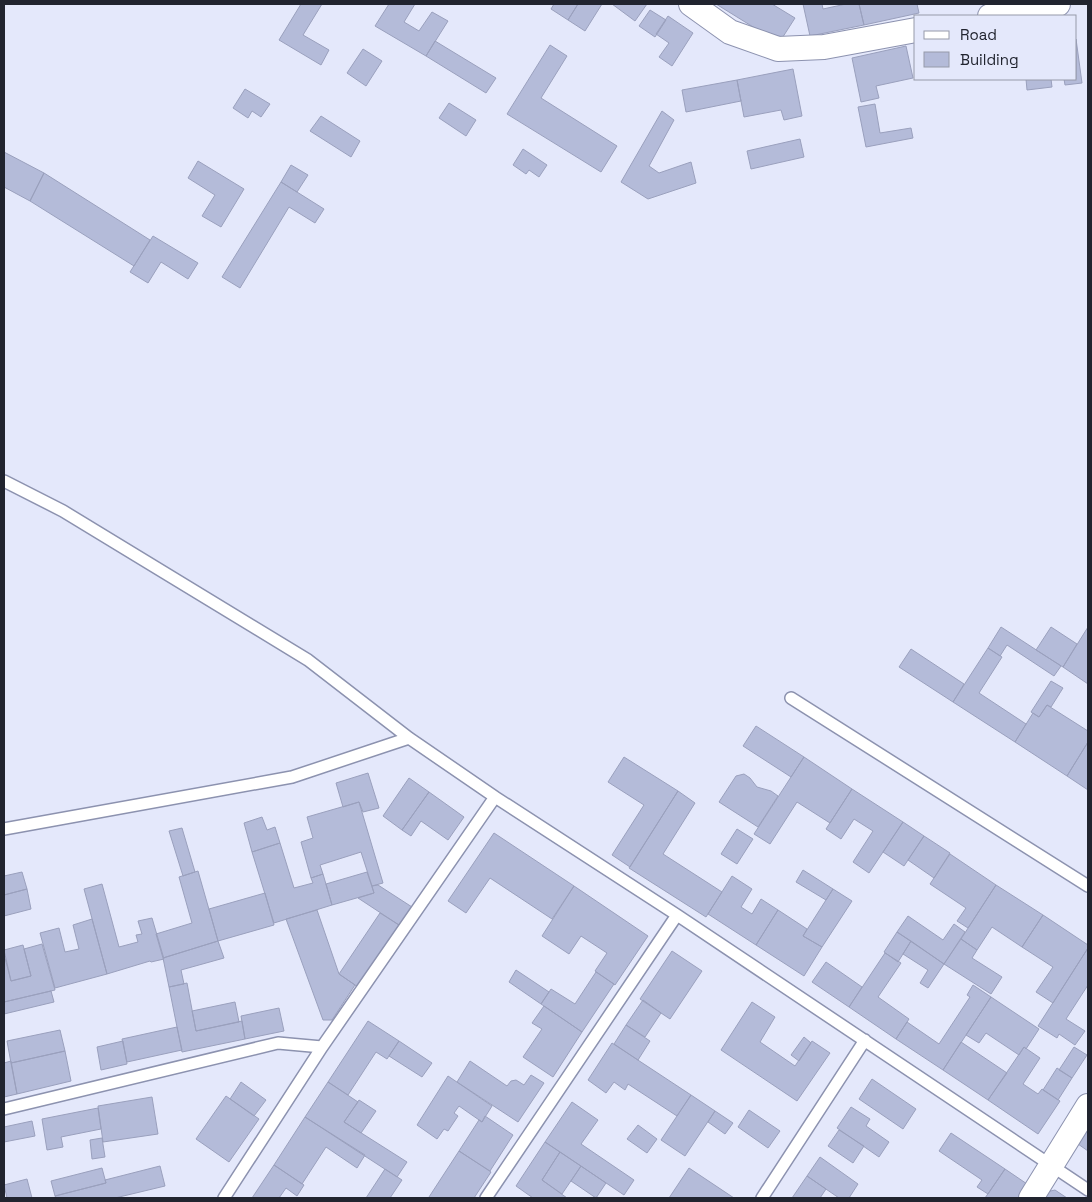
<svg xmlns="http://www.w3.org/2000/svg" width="1092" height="1202" font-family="'Space Grotesk',sans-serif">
<rect width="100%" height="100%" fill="#e4e8fb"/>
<path fill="#b4bbd9" stroke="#9aa0bd" d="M 301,4 L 322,4 L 303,35 L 329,50 L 321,65 L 279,40 Z
M 389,4 L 415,4 L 404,22 L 419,31 L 432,12 L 448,21 L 426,56 L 375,26 Z
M 554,4 L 578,4 L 568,20 L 551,9 Z
M 578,4 L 602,4 L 585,31 L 568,20 Z
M 612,4 L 647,4 L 635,21 Z
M 716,4 L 772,4 L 795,18 L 779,43 Z
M 803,4 L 822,4 L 823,9 L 846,4 L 859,4 L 864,25 L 810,36 Z
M 859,4 L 917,4 L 919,13 L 864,25 Z
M 650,10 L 666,20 L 655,37 L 639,26 Z
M 668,16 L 693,33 L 672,66 L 659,57 L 669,43 L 656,34 Z
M 1076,39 L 1082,83 L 1065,85 L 1064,79 L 1076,79 Z
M 435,41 L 496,78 L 486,93 L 426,56 Z
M 550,45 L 567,56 L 541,98 L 617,146 L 601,172 L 507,114 Z
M 906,46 L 913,78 L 876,86 L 879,98 L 861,102 L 852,58 Z
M 363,49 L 382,61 L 366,86 L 347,73 Z
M 793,69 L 802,116 L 784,120 L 781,110 L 744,117 L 737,80 Z
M 1026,79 L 1051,79 L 1052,87 L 1027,90 Z
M 737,80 L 741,101 L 686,112 L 682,90 Z
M 245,89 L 270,104 L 261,117 L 252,111 L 248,118 L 233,108 Z
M 449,103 L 476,120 L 466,136 L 439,118 Z
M 875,104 L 880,133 L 911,128 L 913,138 L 866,147 L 858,107 Z
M 662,111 L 674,120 L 649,166 L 659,173 L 691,162 L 696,183 L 648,199 L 621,182 Z
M 321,116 L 360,141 L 351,157 L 310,131 Z
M 800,139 L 804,157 L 751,169 L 747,151 Z
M 523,149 L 547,165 L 539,177 L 529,170 L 526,174 L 513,165 Z
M 4,152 L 44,173 L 30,201 L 4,187 Z
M 198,161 L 244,189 L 221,227 L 202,216 L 215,195 L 188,178 Z
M 291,165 L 308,175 L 297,192 L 281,182 Z
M 44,173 L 150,240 L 134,266 L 30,201 Z
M 281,182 L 324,209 L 315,223 L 289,207 L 240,288 L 222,277 Z
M 153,236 L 198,263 L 188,279 L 161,262 L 148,283 L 130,272 Z
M 1001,627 L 1061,666 L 1054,676 L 1007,645 L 1000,656 L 988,648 Z
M 1051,627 L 1077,644 L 1063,667 L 1036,650 Z
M 1088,627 L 1088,684 L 1063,667 Z
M 988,648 L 1002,657 L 979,693 L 1026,724 L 1015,742 L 953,702 Z
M 911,649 L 964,684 L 953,702 L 899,667 Z
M 1051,681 L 1063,688 L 1051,707 L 1047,705 L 1039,717 L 1031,712 Z
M 1047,705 L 1088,731 L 1088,742 L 1067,776 L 1015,742 L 1033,713 L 1039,717 Z
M 756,726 L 804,757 L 791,777 L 743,746 Z
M 1088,742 L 1088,790 L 1067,776 Z
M 624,757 L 678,791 L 630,867 L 612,855 L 644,805 L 608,782 Z
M 804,757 L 852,789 L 830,823 L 797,802 L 770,844 L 754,834 Z
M 368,773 L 379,808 L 363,812 L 359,802 L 343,807 L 336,783 Z
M 744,774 L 750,778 L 757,787 L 771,791 L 778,796 L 758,827 L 719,802 L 736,776 Z
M 409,778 L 429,792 L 402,830 L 383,816 Z
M 852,789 L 903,822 L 869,873 L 853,862 L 873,831 L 854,819 L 841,839 L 826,829 Z
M 678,791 L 695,803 L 663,854 L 722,892 L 706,917 L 629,868 Z
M 429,792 L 464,817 L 448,840 L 421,821 L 411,836 L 402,830 Z
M 359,802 L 383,883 L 372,886 L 361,852 L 320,865 L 323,874 L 311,878 L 301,842 L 313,838 L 307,817 Z
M 262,817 L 267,830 L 275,827 L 280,843 L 252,852 L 244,823 Z
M 903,822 L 924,836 L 904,866 L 883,852 Z
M 182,828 L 195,872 L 183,876 L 169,831 Z
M 737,829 L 753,839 L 737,864 L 721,854 Z
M 494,833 L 574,886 L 552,919 L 490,878 L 466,913 L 448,901 Z
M 924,836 L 950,853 L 934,878 L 908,860 Z
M 280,843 L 294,888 L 313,883 L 311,878 L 323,874 L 332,905 L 274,923 L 252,852 Z
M 950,854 L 996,885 L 968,928 L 957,921 L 966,908 L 930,884 Z
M 803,870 L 833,889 L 826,900 L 796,882 Z
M 198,871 L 218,941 L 163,958 L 156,934 L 192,923 L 179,877 Z
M 22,872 L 27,889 L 4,895 L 4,876 Z
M 367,872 L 374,893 L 332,905 L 326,884 Z
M 732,876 L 752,889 L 741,907 L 752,914 L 761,899 L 778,910 L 756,945 L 708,914 Z
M 102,884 L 119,947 L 138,942 L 136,935 L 142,934 L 138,921 L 152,918 L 164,959 L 151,962 L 150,961 L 107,974 L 84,889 Z
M 378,885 L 412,907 L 399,925 L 358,898 L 374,893 L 372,886 Z
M 996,885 L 1043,915 L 1022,947 L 992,927 L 977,950 L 961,939 Z
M 574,886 L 648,936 L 615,985 L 595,971 L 607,953 L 581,936 L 569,954 L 542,936 Z
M 27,889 L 31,909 L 4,916 L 4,895 Z
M 833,889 L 852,901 L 822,947 L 803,936 Z
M 265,893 L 274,925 L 218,941 L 209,909 Z
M 317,910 L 339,974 L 355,985 L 332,1020 L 323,1020 L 286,919 Z
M 778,910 L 807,929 L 803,936 L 822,947 L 804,976 L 756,945 Z
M 380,913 L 399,925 L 358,987 L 339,974 Z
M 1043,915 L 1088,945 L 1088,948 L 1053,1003 L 1036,992 L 1053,967 L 1022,947 Z
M 908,916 L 943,940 L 954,924 L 965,932 L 944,964 L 897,932 Z
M 92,919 L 107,974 L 55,988 L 40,933 L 59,928 L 65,952 L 79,949 L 73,925 Z
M 897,932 L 911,941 L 898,962 L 884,952 Z
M 961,939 L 977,950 L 972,958 L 1002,977 L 991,994 L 944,964 Z
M 218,941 L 224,958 L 181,970 L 184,984 L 169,987 L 163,958 Z
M 911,941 L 944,964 L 928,988 L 920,983 L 928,970 L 903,954 Z
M 42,944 L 55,990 L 4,1002 L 4,954 L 11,981 L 31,976 L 24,949 Z
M 23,945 L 31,976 L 11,981 L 4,950 Z
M 1088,948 L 1088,985 L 1066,1019 L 1085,1031 L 1075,1045 L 1059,1034 L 1057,1038 L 1038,1026 Z
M 672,951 L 702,971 L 670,1019 L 640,999 Z
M 885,953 L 901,963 L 878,997 L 909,1019 L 896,1039 L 849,1007 Z
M 826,962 L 862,987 L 849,1007 L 812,982 Z
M 516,970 L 549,992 L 541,1004 L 509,982 Z
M 596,972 L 614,984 L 582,1032 L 541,1004 L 551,989 L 575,1004 Z
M 187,983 L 196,1031 L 242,1021 L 245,1039 L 182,1052 L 169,987 Z
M 973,985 L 991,997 L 943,1070 L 896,1039 L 907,1022 L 939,1044 L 970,997 L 967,995 Z
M 51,991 L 54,1002 L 4,1014 L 4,1002 Z
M 991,997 L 1039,1029 L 1026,1049 L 1024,1047 L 1019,1055 L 986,1033 L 979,1043 L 966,1035 Z
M 643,1000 L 661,1013 L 645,1037 L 626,1025 Z
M 235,1002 L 239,1022 L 196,1031 L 192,1011 Z
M 752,1002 L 775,1017 L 760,1042 L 795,1066 L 812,1041 L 830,1053 L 797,1101 L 721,1050 Z
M 544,1006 L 582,1032 L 553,1077 L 523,1057 L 542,1029 L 532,1023 Z
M 279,1008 L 284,1031 L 245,1039 L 241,1016 Z
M 368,1021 L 399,1041 L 387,1059 L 376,1052 L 348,1095 L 328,1082 Z
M 626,1025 L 650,1041 L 638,1060 L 614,1044 Z
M 177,1027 L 182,1050 L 127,1062 L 122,1039 Z
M 60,1030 L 65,1051 L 11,1063 L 7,1041 Z
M 804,1037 L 811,1043 L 799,1061 L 791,1055 Z
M 123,1041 L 127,1064 L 101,1070 L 97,1047 Z
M 399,1041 L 432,1063 L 422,1077 L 389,1056 Z
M 961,1042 L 1007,1073 L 988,1100 L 943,1070 Z
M 612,1043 L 691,1095 L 677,1116 L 628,1084 L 625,1090 L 614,1082 L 606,1093 L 588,1080 Z
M 1024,1047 L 1040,1058 L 1023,1084 L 1038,1094 L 1042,1089 L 1060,1101 L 1038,1134 L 988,1100 Z
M 1074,1047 L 1087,1055 L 1072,1078 L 1059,1070 Z
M 65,1051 L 71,1081 L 17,1094 L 11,1063 Z
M 11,1061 L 17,1094 L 4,1097 L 4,1063 Z
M 470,1061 L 507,1086 L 511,1081 L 516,1080 L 524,1085 L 531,1075 L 544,1083 L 518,1122 L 457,1082 Z
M 1057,1068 L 1072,1078 L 1058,1100 L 1043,1090 Z
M 448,1076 L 492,1106 L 482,1122 L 459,1106 L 454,1113 L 458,1116 L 448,1131 L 444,1129 L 437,1139 L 417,1125 Z
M 872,1079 L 916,1109 L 903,1129 L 859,1099 Z
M 241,1082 L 266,1100 L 254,1116 L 230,1099 Z
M 328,1082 L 358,1102 L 344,1122 L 407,1162 L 397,1177 L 305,1117 Z
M 691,1095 L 715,1111 L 685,1156 L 661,1140 Z
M 226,1096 L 259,1119 L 229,1162 L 196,1139 Z
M 152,1097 L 158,1134 L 103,1142 L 98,1106 Z
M 359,1100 L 376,1111 L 361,1133 L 344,1122 Z
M 572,1102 L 598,1120 L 581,1144 L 634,1180 L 624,1195 L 545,1142 Z
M 851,1107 L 870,1119 L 866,1126 L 889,1142 L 879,1157 L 837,1128 Z
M 98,1108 L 101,1129 L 61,1137 L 63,1147 L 47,1150 L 42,1119 Z
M 749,1110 L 780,1131 L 768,1148 L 738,1127 Z
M 715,1111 L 733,1123 L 725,1134 L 708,1122 Z
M 485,1116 L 513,1135 L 490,1171 L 459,1151 L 479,1120 L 482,1122 Z
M 305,1117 L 365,1155 L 357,1168 L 326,1147 L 302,1184 L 274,1165 Z
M 32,1121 L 35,1136 L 4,1142 L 4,1127 Z
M 638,1125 L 657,1139 L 647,1153 L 627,1139 Z
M 1088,1129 L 1088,1151 L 1078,1144 Z
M 839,1130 L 864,1146 L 853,1163 L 828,1146 Z
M 951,1133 L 1005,1169 L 988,1194 L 977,1187 L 982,1180 L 939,1151 Z
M 102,1138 L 105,1157 L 92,1159 L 90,1140 Z
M 545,1142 L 560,1152 L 542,1180 L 567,1198 L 533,1198 L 516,1186 Z
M 459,1151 L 491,1172 L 474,1198 L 430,1198 L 429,1197 Z
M 560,1152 L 581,1166 L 562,1194 L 542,1180 Z
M 820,1157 L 858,1184 L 849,1198 L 839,1198 L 807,1176 Z
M 274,1165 L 304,1185 L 297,1196 L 286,1188 L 279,1198 L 252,1198 Z
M 160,1166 L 165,1186 L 115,1198 L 56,1198 L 55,1196 L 106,1183 L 105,1180 Z
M 581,1166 L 606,1183 L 596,1198 L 571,1181 Z
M 102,1168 L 106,1183 L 55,1196 L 51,1181 Z
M 689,1168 L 734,1198 L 669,1198 Z
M 385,1169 L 402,1180 L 390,1198 L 366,1198 Z
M 1005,1169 L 1030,1186 L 1022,1198 L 985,1198 Z
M 807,1176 L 826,1189 L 820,1198 L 792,1198 Z
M 27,1179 L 32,1198 L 7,1198 L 4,1185 Z
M 1055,1190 L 1067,1198 L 1041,1198 L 1046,1192 Z"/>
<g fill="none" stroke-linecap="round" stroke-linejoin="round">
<g stroke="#8c92af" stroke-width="14">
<path id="service" d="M 4,481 L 63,511 L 308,660 L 409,738 L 495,797
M 791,698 L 1088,886
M 4,829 L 292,777 L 409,738
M 4,1109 L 278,1043 L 322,1047
M 224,1198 L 322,1047 L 495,797 L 677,915 L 1088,1190
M 486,1198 L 677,915
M 762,1198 L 865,1040"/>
</g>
<g stroke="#8c92af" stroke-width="26">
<path id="minor" d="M 691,4 L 730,32 L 778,49 L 824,47 L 916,30
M 990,16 L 1058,4
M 1031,1198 L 1088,1106"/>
</g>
<use href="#service" stroke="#fff" stroke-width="11"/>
<use href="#minor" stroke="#fff" stroke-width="24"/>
</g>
<rect width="1092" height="1202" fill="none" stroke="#21242f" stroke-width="10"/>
<rect x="914" y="15" width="162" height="65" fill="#e4e8fb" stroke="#969aa9"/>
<rect x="924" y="31" width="25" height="8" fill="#ffffff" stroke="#969aa9"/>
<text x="960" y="40" font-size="15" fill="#21242f">Road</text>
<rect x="924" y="52" width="25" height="15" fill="#b4bbd9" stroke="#969aa9"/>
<text x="960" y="65" font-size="15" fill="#21242f">Building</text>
</svg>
